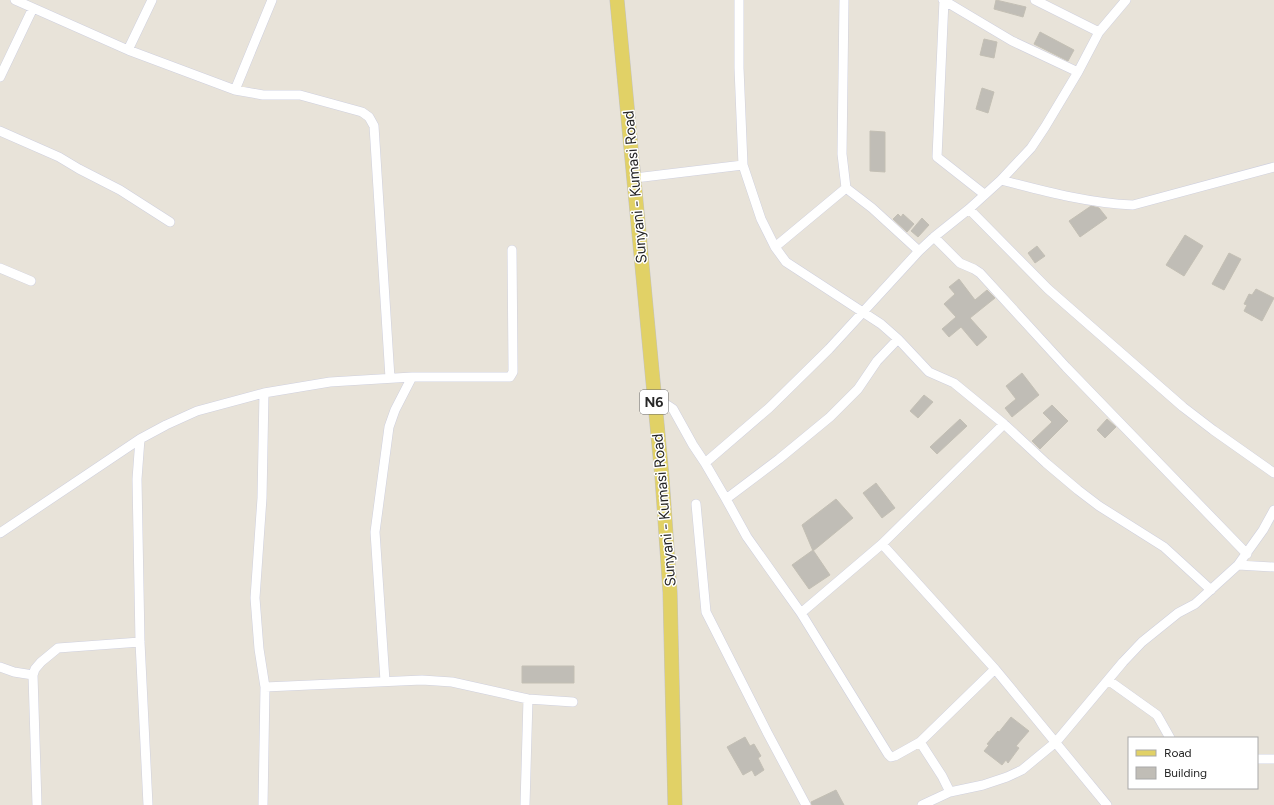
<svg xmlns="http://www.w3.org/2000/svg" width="1274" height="805" font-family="Figtree,sans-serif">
<rect width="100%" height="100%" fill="#e8e3d9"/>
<path fill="#c0bdb6" stroke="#c3bfb4" d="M 996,0 L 1026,7 L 1023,17 L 994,9 Z
M 1040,32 L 1074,50 L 1068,61 L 1034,44 Z
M 984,39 L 997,42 L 994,58 L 980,55 Z
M 982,88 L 994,92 L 988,113 L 976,109 Z
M 870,131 L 885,132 L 885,172 L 870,171 Z
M 1091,206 L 1099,208 L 1107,218 L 1080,237 L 1069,221 Z
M 898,214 L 901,217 L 903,214 L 914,224 L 907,232 L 893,219 Z
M 922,218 L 929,225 L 918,237 L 911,231 Z
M 1185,235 L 1203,246 L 1184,276 L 1166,265 Z
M 1037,246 L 1045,256 L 1035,263 L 1028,253 Z
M 1229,253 L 1241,259 L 1224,290 L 1212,284 Z
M 959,279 L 975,300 L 987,290 L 995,298 L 970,318 L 987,337 L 977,346 L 961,327 L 949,337 L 942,329 L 956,317 L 944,304 L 955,294 L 949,287 Z
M 1256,289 L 1274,298 L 1262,321 L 1244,311 L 1247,305 L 1244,304 L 1249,294 L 1252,295 Z
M 1022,373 L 1039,395 L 1012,417 L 1005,408 L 1016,399 L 1006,386 Z
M 924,395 L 933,402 L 918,418 L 910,411 Z
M 1052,405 L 1068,421 L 1040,449 L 1032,441 L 1052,422 L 1043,413 Z
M 960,419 L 967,426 L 937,454 L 930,447 Z
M 1107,419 L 1116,427 L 1105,438 L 1097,430 Z
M 876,483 L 895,508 L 882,518 L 863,493 Z
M 836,499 L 853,518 L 813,551 L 802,525 Z
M 813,550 L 830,575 L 809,589 L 792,565 Z
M 522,666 L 574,666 L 574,683 L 522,683 Z
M 1011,717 L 1029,731 L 1016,746 L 1019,748 L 1008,763 L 1006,760 L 1002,765 L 984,751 L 989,745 L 987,744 L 998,731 L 999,732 Z
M 745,737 L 750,746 L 754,744 L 761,756 L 758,758 L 764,770 L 755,776 L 752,770 L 743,775 L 727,747 Z
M 836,790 L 844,805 L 812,805 L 811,802 Z"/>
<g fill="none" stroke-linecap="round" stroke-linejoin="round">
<g stroke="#cfd0de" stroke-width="10">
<path id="street" d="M 15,0 L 128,50 L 235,90 L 263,95 L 300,95 L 362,112 L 369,117 L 374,126 L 390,378
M 739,0 L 739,68 L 743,165 L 761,219 L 775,247 L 786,262 L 881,324 L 898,339 L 929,372 L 954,383 L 1004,424 L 1046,463 L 1078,490 L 1099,506 L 1164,547 L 1211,590
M 844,0 L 842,154 L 846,188 L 872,208 L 919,251
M 943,0 L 1012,41 L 1078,72
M 944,0 L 937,157 L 984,194
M 1035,0 L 1099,32
M 128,50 L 152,0
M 0,77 L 33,8
M 235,90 L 272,0
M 0,131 L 59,157 L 79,169 L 120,190 L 170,222
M 635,178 L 743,165
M 1001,180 C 1044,191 1088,203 1133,205 L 1274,167
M 969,209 L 1048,289 L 1183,407 L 1213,430 L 1274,473
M 934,237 L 960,263 L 974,269 L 980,273 L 1066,367 L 1247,554
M 775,247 L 846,188
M 0,268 L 31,281
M 654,399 L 667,405 L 673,409 L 693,445 L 705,463 L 726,499 L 747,537 L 801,613 L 888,754 L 891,757 L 895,756 L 920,742 L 995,669
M 140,439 L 137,479 L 140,642 L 148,805
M 705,463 L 769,408 L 829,349 L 919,251 L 934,237 L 969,209 L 1001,180 L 1031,148 L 1045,127 L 1078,72 L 1099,32 L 1126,0
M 726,499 L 779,459 L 830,417 L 858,389 L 877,361 L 898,339
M 696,504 L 706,612 L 768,734 L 806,805
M 0,533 L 140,439 L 166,425 L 197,411 L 264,393 L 330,382 L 412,377 L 510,377 L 513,372 L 513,367 L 512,250
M 882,544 L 995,669 L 1107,805
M 1238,565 L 1274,567
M 801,613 L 882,544 L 1004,424
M 0,667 L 14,672 L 33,675
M 1108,680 L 1157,715 L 1170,738
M 385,681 L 375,532 L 389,427 L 395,410 L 412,377
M 265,687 L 422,680 L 452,682 L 528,699 L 573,702
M 920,742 L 942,776 L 950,792
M 1257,759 L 1274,759
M 37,805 L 33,675 L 35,669 L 41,662 L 58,648 L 140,642
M 263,805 L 265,687 L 259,649 L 255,598 L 262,498 L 264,393
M 525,805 L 528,699
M 922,805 L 950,792 L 983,785 L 1007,777 L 1022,770 L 1056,742 L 1123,662 L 1142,642 L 1178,613 L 1195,604 L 1238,565 L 1263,530 L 1274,510"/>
</g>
<g stroke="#c3c3c3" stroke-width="15">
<path id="primary" d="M 617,0 L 662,477 L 670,592 L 675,805"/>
</g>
<use href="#street" stroke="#fff" stroke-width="9"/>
<use href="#primary" stroke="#e1d166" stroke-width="14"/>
</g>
<g text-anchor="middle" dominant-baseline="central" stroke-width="3" stroke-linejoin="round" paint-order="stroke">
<rect fill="#fff" stroke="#686868" stroke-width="1" x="640" y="390" width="28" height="24" rx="3"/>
<g font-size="14" font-weight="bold" fill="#272727">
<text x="654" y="402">N6</text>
</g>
<g font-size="15" fill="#272727" stroke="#fff">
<text transform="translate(635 187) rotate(-95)">Sunyani - Kumasi Road</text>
<text transform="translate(664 510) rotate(-95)">Sunyani - Kumasi Road</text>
</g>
</g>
<rect x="1128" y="737" width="130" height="52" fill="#ffffff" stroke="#a9a9a9"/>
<rect x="1136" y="750" width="20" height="6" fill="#e1d166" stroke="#a9a9a9"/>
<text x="1164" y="757" font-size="12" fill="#272727">Road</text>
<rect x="1136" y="767" width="20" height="12" fill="#c0bdb6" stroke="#a9a9a9"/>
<text x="1164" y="777" font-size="12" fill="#272727">Building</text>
</svg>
